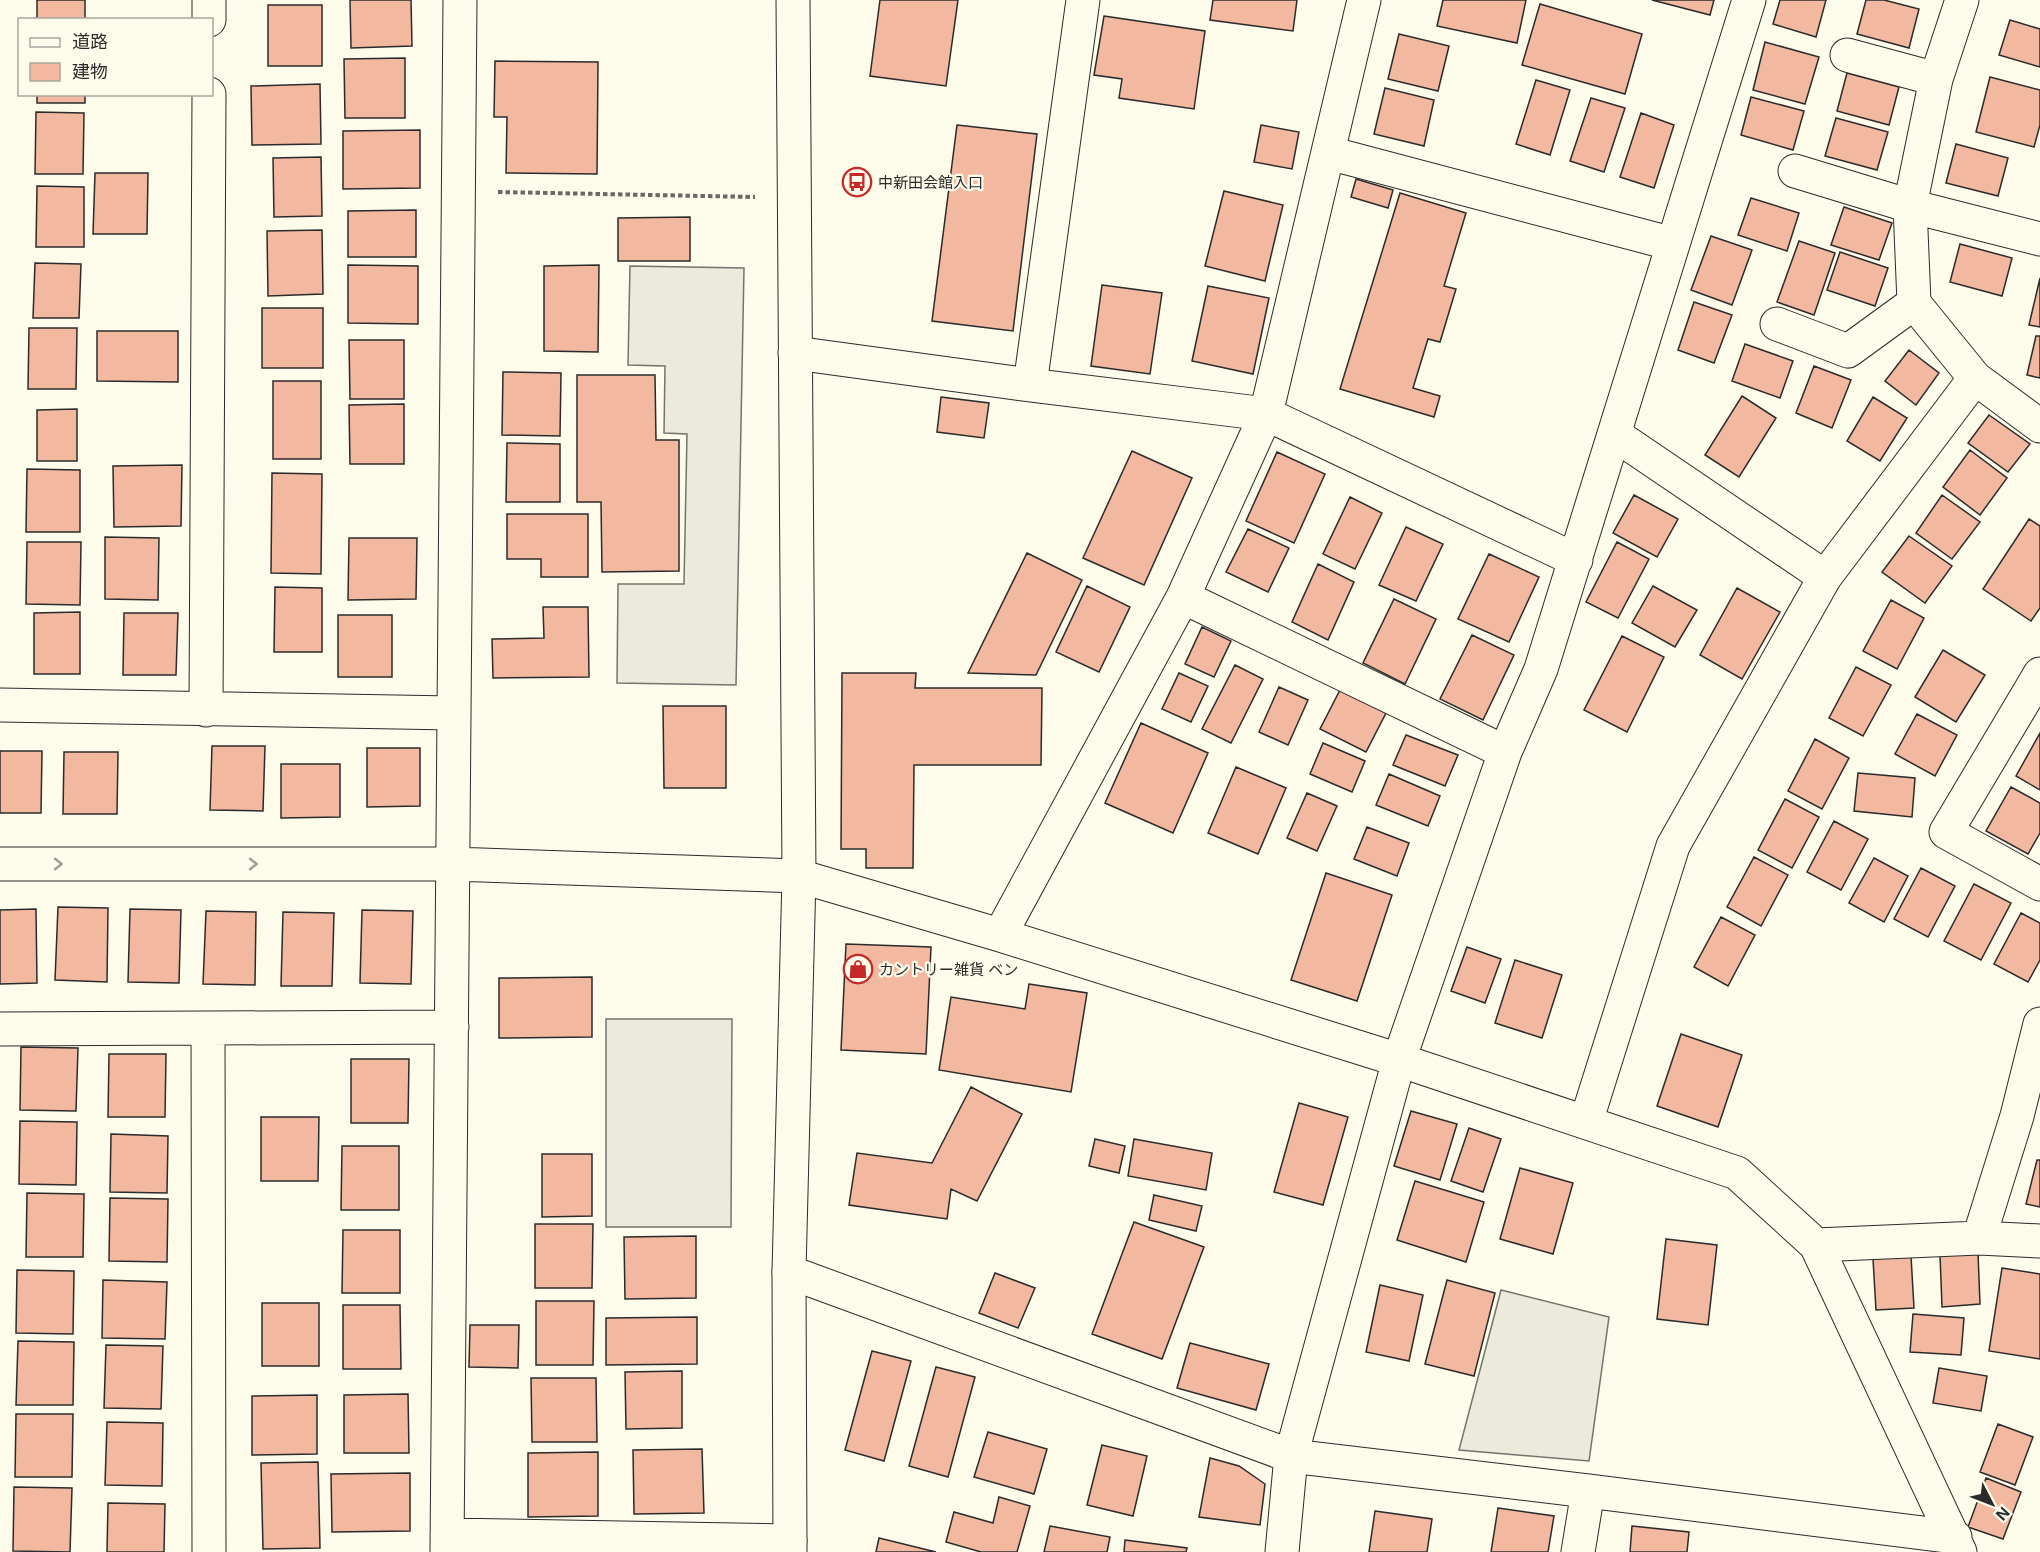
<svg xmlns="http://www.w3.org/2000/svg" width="2040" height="1552" font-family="Helvetica,'Noto Sans JP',sans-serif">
<rect width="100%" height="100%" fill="#fdfbea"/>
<path fill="#eceadb" stroke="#74746e" stroke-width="1.5" d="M 630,266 L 744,268 L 736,685 L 617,683 L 618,584 L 684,584 L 687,434 L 664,433 L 665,366 L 628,365 Z
M 606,1019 L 732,1019 L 731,1227 L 606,1227 Z
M 1501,1290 L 1609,1317 L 1589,1461 L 1459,1450 Z"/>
<path fill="#f2b8a0" stroke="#2b2b2b" stroke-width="1.5" d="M 37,0 L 85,0 L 85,20 L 37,20 Z
M 350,0 L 411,0 L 412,46 L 351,48 Z
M 880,0 L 958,0 L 946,86 L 870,76 Z
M 1213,0 L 1297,0 L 1293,31 L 1210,20 Z
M 1443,0 L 1526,0 L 1517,43 L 1437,26 Z
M 1652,0 L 1714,0 L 1710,15 Z
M 1780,0 L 1826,0 L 1816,37 L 1773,24 Z
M 1866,0 L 1884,0 L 1919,9 L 1909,48 L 1857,34 Z
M 1540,4 L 1642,34 L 1625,94 L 1522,65 Z
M 268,5 L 322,5 L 322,66 L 268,66 Z
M 1104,16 L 1205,31 L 1194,109 L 1119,98 L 1122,79 L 1094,75 Z
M 2010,20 L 2040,29 L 2040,67 L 1999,55 Z
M 1399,34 L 1449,46 L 1438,91 L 1388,79 Z
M 1765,42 L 1819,57 L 1805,104 L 1753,90 Z
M 405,58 L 405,118 L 345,118 L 344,59 Z
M 495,61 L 598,62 L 597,174 L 506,173 L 507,117 L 494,117 Z
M 1847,73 L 1899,87 L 1889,125 L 1837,111 Z
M 1990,77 L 2040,90 L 2040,125 L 2034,147 L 1976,132 Z
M 1536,80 L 1570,90 L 1550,155 L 1516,144 Z
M 320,84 L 321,144 L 252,145 L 251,86 Z
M 1385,88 L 1434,100 L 1424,146 L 1374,134 Z
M 37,94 L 85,94 L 85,103 L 37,103 Z
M 1751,97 L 1804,111 L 1793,150 L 1741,135 Z
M 1591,98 L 1625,108 L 1604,172 L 1570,161 Z
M 36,112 L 84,113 L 83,174 L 35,174 Z
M 1641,113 L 1674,125 L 1654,188 L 1620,177 Z
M 1836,118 L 1888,132 L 1877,170 L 1825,156 Z
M 957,125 L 1037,134 L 1013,331 L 932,321 Z
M 1261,125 L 1299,132 L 1292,169 L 1254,162 Z
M 420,130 L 420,188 L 343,189 L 343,131 Z
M 1956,144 L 2008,158 L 1998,196 L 1946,183 Z
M 321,157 L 322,216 L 274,217 L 273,158 Z
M 95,173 L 148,173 L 147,234 L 93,234 Z
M 1356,179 L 1393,190 L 1388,208 L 1351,197 Z
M 37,186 L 84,187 L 84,247 L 36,247 Z
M 1224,191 L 1283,205 L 1265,281 L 1205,266 Z
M 1400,193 L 1466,213 L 1444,286 L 1456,289 L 1440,342 L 1428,339 L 1413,388 L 1440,396 L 1434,417 L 1340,389 Z
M 1751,198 L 1799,213 L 1787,251 L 1738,235 Z
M 1844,207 L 1892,223 L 1879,260 L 1831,245 Z
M 416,210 L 416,257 L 348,257 L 348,211 Z
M 690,217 L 690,261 L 618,261 L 618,218 Z
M 322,230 L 323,294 L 268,296 L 267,231 Z
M 1711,236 L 1752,250 L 1732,305 L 1691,290 Z
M 1799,241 L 1835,253 L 1814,315 L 1777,302 Z
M 1960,244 L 2012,258 L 2002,296 L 1950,282 Z
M 1840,252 L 1888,268 L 1875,306 L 1827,290 Z
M 35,263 L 81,264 L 79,318 L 33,318 Z
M 348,265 L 418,266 L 418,324 L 348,323 Z
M 599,265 L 598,352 L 544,351 L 544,266 Z
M 2040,278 L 2040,327 L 2029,325 Z
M 1102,285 L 1162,293 L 1150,374 L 1091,366 Z
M 1208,286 L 1269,298 L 1253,374 L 1192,361 Z
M 1694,302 L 1732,315 L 1714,363 L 1678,350 Z
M 262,308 L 323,308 L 323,368 L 262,368 Z
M 29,328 L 77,328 L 76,389 L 28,389 Z
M 97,331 L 178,331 L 178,382 L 97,381 Z
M 2036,336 L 2040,336 L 2040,378 L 2027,375 Z
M 349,340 L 404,340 L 404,399 L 350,399 Z
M 1745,344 L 1793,361 L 1780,398 L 1732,381 Z
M 1909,350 L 1939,373 L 1916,405 L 1885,381 Z
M 1814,366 L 1851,380 L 1832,428 L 1796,413 Z
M 503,372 L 561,373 L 560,436 L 502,435 Z
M 577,375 L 655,375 L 656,440 L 679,440 L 679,571 L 602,572 L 601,502 L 577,502 Z
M 273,381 L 321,381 L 321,459 L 273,459 Z
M 1742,396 L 1776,418 L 1739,477 L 1705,455 Z
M 941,397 L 989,403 L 984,438 L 937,432 Z
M 1873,397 L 1907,418 L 1880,461 L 1847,441 Z
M 404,404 L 404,464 L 350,464 L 349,405 Z
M 77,409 L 77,461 L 37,461 L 37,410 Z
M 1989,415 L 2030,444 L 2008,472 L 1968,443 Z
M 507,443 L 560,444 L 560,502 L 506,502 Z
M 1970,450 L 2007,478 L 1980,515 L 1943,487 Z
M 1132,451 L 1192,478 L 1144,585 L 1083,558 Z
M 1277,452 L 1325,474 L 1294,543 L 1246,521 Z
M 182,465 L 181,526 L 114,527 L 113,466 Z
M 27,469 L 80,470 L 80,532 L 26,532 Z
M 272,473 L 322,474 L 321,574 L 271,573 Z
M 1634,495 L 1678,519 L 1657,557 L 1613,533 Z
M 1942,495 L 1980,522 L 1952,559 L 1916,533 Z
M 1350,497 L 1382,513 L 1355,569 L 1323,554 Z
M 507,514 L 588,514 L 588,577 L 541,577 L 541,559 L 507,559 Z
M 2029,519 L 2040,526 L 2040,608 L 2031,621 L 1983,589 Z
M 1406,527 L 1443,544 L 1416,601 L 1379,585 Z
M 1248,529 L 1289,548 L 1268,592 L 1226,572 Z
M 1909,536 L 1952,566 L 1925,603 L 1882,572 Z
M 105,537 L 159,538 L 158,600 L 105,599 Z
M 349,538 L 417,538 L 416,599 L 348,600 Z
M 27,542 L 81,542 L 80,605 L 26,604 Z
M 1617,542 L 1649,559 L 1618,618 L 1586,602 Z
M 1027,553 L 1082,580 L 1036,675 L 968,673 Z
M 1489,554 L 1539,577 L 1509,642 L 1458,619 Z
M 1318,564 L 1354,582 L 1328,640 L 1292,622 Z
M 1087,586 L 1130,607 L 1099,672 L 1056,652 Z
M 1653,586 L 1697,610 L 1675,647 L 1632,623 Z
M 275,587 L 322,588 L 322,652 L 274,652 Z
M 1737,588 L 1780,612 L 1742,679 L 1700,655 Z
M 1394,599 L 1436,619 L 1405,684 L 1363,663 Z
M 1891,600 L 1924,618 L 1897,669 L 1863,651 Z
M 543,607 L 588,607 L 589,677 L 493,678 L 492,639 L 544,638 Z
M 80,612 L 80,674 L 34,674 L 34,613 Z
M 124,613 L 178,613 L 176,675 L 123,675 Z
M 338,615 L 392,615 L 392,677 L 338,677 Z
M 1202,627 L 1231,641 L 1214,677 L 1185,664 Z
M 1472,635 L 1514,655 L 1483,720 L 1440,699 Z
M 1622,636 L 1664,657 L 1627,732 L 1584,710 Z
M 1943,650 L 1985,675 L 1956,722 L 1915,697 Z
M 1235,665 L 1263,679 L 1231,743 L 1202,729 Z
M 1856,667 L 1891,685 L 1863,736 L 1829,718 Z
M 842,673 L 916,673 L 915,688 L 1042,688 L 1041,765 L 914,765 L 913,868 L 866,868 L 866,849 L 841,849 Z
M 1179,673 L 1208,686 L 1191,722 L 1162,709 Z
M 1279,687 L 1308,700 L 1288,745 L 1259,732 Z
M 1340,690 L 1386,713 L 1366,752 L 1320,729 Z
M 663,706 L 726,706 L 726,788 L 664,788 Z
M 1917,714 L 1957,735 L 1935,776 L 1895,754 Z
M 1141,723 L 1208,753 L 1173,833 L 1105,803 Z
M 2040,733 L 2040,790 L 2016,776 Z
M 1406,735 L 1458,755 L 1445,786 L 1393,765 Z
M 1815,739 L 1849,758 L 1822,809 L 1788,791 Z
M 1323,743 L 1365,761 L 1352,792 L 1310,774 Z
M 212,746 L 265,746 L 263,811 L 210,810 Z
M 367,748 L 420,748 L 420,806 L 367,807 Z
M 0,751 L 42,751 L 41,813 L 0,813 Z
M 64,752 L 118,752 L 117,814 L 63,814 Z
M 281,764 L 340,764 L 340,817 L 281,818 Z
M 1236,767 L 1286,788 L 1258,854 L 1208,833 Z
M 1858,773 L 1915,778 L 1912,817 L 1854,811 Z
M 1389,774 L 1440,796 L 1428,826 L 1376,805 Z
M 2011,787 L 2040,803 L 2040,833 L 2028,854 L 1986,831 Z
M 1307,793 L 1337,806 L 1317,851 L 1287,838 Z
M 1785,799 L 1819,817 L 1792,868 L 1758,850 Z
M 1834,821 L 1868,839 L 1841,890 L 1807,872 Z
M 1367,827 L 1409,843 L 1397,876 L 1354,859 Z
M 1754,857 L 1788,875 L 1761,926 L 1727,907 Z
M 1874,858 L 1908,876 L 1884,922 L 1849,903 Z
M 1921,868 L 1955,886 L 1928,937 L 1894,919 Z
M 1326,873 L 1392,895 L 1357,1001 L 1291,980 Z
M 1974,884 L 2011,903 L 1981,960 L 1944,941 Z
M 58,907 L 108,908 L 107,982 L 55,980 Z
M 36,909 L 37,983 L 0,984 L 0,910 Z
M 130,909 L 181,910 L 179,983 L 128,982 Z
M 362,910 L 413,911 L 411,984 L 360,983 Z
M 206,911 L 256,912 L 255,985 L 203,984 Z
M 283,912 L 334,913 L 332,986 L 281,986 Z
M 2021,913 L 2040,923 L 2040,960 L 2028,982 L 1994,964 Z
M 1721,917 L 1755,935 L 1728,986 L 1694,967 Z
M 846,944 L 931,947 L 926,1054 L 841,1050 Z
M 1467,947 L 1501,959 L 1485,1003 L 1451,991 Z
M 1515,960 L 1562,975 L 1542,1038 L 1495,1023 Z
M 592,977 L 592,1037 L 499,1038 L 499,978 Z
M 1029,984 L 1087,993 L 1071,1092 L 939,1070 L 951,997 L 1025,1009 Z
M 1681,1034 L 1742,1055 L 1718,1127 L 1657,1106 Z
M 21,1047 L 78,1048 L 76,1111 L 20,1110 Z
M 109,1054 L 166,1054 L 165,1117 L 108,1117 Z
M 351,1059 L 409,1059 L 408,1123 L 351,1123 Z
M 971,1087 L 1022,1114 L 977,1201 L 951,1189 L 947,1219 L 849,1205 L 857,1153 L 932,1163 Z
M 1299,1103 L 1348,1117 L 1323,1205 L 1274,1192 Z
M 1411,1111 L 1457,1124 L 1440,1180 L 1394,1166 Z
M 261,1117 L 319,1117 L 318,1181 L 261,1181 Z
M 20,1121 L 77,1122 L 76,1185 L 19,1184 Z
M 1469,1128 L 1501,1139 L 1483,1192 L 1451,1181 Z
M 111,1134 L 168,1136 L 167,1193 L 110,1192 Z
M 1095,1139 L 1125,1146 L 1119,1173 L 1089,1166 Z
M 1134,1139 L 1212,1153 L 1206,1190 L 1128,1176 Z
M 342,1146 L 399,1146 L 399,1210 L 341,1210 Z
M 542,1154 L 592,1154 L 592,1216 L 542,1217 Z
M 2037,1160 L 2040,1160 L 2040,1207 L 2026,1204 Z
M 1520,1168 L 1573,1183 L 1553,1254 L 1500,1239 Z
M 1415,1181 L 1484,1202 L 1466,1262 L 1397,1240 Z
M 27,1193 L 84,1194 L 83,1257 L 26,1257 Z
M 1154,1195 L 1202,1206 L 1196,1231 L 1149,1220 Z
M 110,1198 L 168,1199 L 167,1262 L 109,1261 Z
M 1134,1222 L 1204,1247 L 1162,1359 L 1092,1334 Z
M 535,1224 L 593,1224 L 592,1288 L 535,1288 Z
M 343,1230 L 400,1230 L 400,1293 L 342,1293 Z
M 696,1236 L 696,1298 L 625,1299 L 624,1237 Z
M 1666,1239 L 1717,1245 L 1708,1325 L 1657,1319 Z
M 1978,1253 L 1980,1304 L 1942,1307 L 1940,1255 Z
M 1911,1256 L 1914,1308 L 1876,1310 L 1873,1259 Z
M 2002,1268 L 2040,1274 L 2040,1359 L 1989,1351 Z
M 17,1270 L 74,1271 L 73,1334 L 16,1333 Z
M 995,1273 L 1035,1288 L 1018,1328 L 979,1313 Z
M 103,1280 L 167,1282 L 165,1339 L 102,1338 Z
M 1447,1280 L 1495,1293 L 1474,1376 L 1425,1364 Z
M 1380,1285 L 1423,1295 L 1409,1361 L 1366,1352 Z
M 536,1301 L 594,1301 L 593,1365 L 536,1365 Z
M 262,1303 L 319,1303 L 319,1366 L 262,1366 Z
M 343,1305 L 400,1305 L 401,1369 L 343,1369 Z
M 1913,1314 L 1964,1318 L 1961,1355 L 1910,1352 Z
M 697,1317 L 697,1364 L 606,1365 L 606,1318 Z
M 470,1325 L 519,1325 L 518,1368 L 469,1367 Z
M 18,1341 L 74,1342 L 73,1405 L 16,1405 Z
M 1190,1343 L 1269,1364 L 1256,1410 L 1177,1388 Z
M 106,1345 L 163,1346 L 161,1409 L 104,1408 Z
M 872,1351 L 911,1361 L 884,1461 L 845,1450 Z
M 936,1367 L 975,1377 L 948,1477 L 909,1466 Z
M 1939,1368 L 1987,1376 L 1981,1411 L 1933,1403 Z
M 682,1371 L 682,1428 L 626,1429 L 625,1372 Z
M 531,1378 L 596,1378 L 597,1442 L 532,1442 Z
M 408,1394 L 409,1453 L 344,1453 L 344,1395 Z
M 317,1395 L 317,1454 L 252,1455 L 252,1396 Z
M 16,1414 L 73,1414 L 72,1477 L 15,1477 Z
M 107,1422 L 163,1423 L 162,1486 L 105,1485 Z
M 1998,1424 L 2033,1437 L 2015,1485 L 1980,1472 Z
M 988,1432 L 1047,1449 L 1034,1494 L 974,1477 Z
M 1102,1445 L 1147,1456 L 1133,1516 L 1087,1505 Z
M 702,1449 L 704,1513 L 634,1514 L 633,1450 Z
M 598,1452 L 598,1516 L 528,1517 L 528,1453 Z
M 1210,1458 L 1239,1466 L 1265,1484 L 1260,1525 L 1199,1517 Z
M 318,1462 L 320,1548 L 263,1549 L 261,1463 Z
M 410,1473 L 410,1531 L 332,1532 L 331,1474 Z
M 1986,1478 L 2021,1492 L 2003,1539 L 1968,1527 Z
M 14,1487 L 72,1488 L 70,1552 L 13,1551 Z
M 999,1497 L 1030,1506 L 1017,1552 L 981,1552 L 946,1542 L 954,1512 L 993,1523 Z
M 108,1503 L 165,1504 L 164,1552 L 107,1552 Z
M 1498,1508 L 1554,1516 L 1548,1552 L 1491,1552 Z
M 1375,1511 L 1432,1519 L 1427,1552 L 1369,1552 Z
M 1050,1526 L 1110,1537 L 1107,1552 L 1044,1552 Z
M 1632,1526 L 1689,1532 L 1687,1552 L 1630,1552 Z
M 879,1538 L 936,1552 L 876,1552 Z
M 1125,1540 L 1187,1548 L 1186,1552 L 1124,1552 Z"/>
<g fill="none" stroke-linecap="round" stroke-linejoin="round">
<g stroke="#2b2b2b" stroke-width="35">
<path id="street" d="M 1962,0 L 1936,79 L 1910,206 L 1914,303 L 1975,378 L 2040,426
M 209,20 L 209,0
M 1847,55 L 1936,79
M 1329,153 L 1673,244
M 1795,171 L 1910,206 L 2040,239
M 1777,324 L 1848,351 L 1914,303
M 795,353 L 1030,385 L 1266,414 L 1576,560
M 1030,385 L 1083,0
M 1614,434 L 1825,577
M 1183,597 L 1505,752
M 2040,674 L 1946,832 L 2040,884
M 0,705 L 453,713
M 206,710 L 209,94
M 0,864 L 453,864 L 799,876 L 1000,935 L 1399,1060 L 1737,1173 L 1816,1245 L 1960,1552
M 1000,935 L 1183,597 L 1266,414 L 1364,0
M 0,1029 L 452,1027
M 208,1029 L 209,1552
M 1586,1122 L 1673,846 L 1825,577 L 1975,378
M 1979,1238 L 2017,1116 L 2040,1024
M 1816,1245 L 1979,1238 L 2040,1241
M 789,1272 L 1291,1456 L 1588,1491 L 1955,1537
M 447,1535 L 790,1541
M 447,1552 L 460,0
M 1282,1552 L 1291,1456 L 1399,1060 L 1505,752 L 1541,669 L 1749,0
M 1578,1552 L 1588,1491"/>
</g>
<g stroke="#2b2b2b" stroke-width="35">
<path id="secondary" d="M 790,1552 L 789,1272 L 799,876 L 793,0"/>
</g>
<path stroke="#6a6964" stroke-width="4" stroke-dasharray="4.5 3" stroke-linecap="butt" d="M 498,192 L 755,197"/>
<use href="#street" stroke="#fdfbea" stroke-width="33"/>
<use href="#secondary" stroke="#fdfbea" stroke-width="33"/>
</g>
<defs><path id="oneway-chevron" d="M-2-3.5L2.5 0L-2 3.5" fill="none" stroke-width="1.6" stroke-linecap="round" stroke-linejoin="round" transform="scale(1.5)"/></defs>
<g stroke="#9e9d94">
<use href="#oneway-chevron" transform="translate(58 864)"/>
<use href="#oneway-chevron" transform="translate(253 864)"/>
</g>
<defs>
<g id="bus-ring" transform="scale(1.5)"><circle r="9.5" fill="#fdfbea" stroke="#c62828" stroke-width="1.5"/><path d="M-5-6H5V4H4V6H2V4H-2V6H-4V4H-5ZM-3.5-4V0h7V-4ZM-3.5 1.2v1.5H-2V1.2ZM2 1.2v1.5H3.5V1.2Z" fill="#c62828"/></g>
<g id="shop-ring" transform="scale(1.5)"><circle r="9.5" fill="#fdfbea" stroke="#c62828" stroke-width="1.5"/><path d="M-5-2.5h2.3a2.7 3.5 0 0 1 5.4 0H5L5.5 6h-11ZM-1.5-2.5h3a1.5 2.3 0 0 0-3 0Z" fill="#c62828"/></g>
</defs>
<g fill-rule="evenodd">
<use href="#bus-ring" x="857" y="182"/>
<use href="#shop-ring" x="858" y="969"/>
</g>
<g text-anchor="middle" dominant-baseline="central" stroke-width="4.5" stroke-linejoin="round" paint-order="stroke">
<g font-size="15" fill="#2b2b2b" stroke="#fdfbea" text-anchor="start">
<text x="878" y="182">中新田会館入口</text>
<text x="879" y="969">カントリー雑貨 ベン</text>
</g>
</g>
<rect x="18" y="18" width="195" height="78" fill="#fdfbea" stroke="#a9a89e" stroke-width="1.5"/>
<rect x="30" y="38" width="30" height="9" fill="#fdfbea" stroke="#a9a89e" stroke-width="1.5"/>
<text x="72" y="48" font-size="18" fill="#2b2b2b">道路</text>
<rect x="30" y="63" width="30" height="18" fill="#f2b8a0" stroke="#a9a89e" stroke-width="1.5"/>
<text x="72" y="78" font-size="18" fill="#2b2b2b">建物</text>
<g transform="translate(1992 1504) rotate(132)" stroke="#fdfbea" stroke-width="4.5" paint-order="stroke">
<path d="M0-4.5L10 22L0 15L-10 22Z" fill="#2b2b2b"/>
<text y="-9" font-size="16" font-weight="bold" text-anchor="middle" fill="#2b2b2b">N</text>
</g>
</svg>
